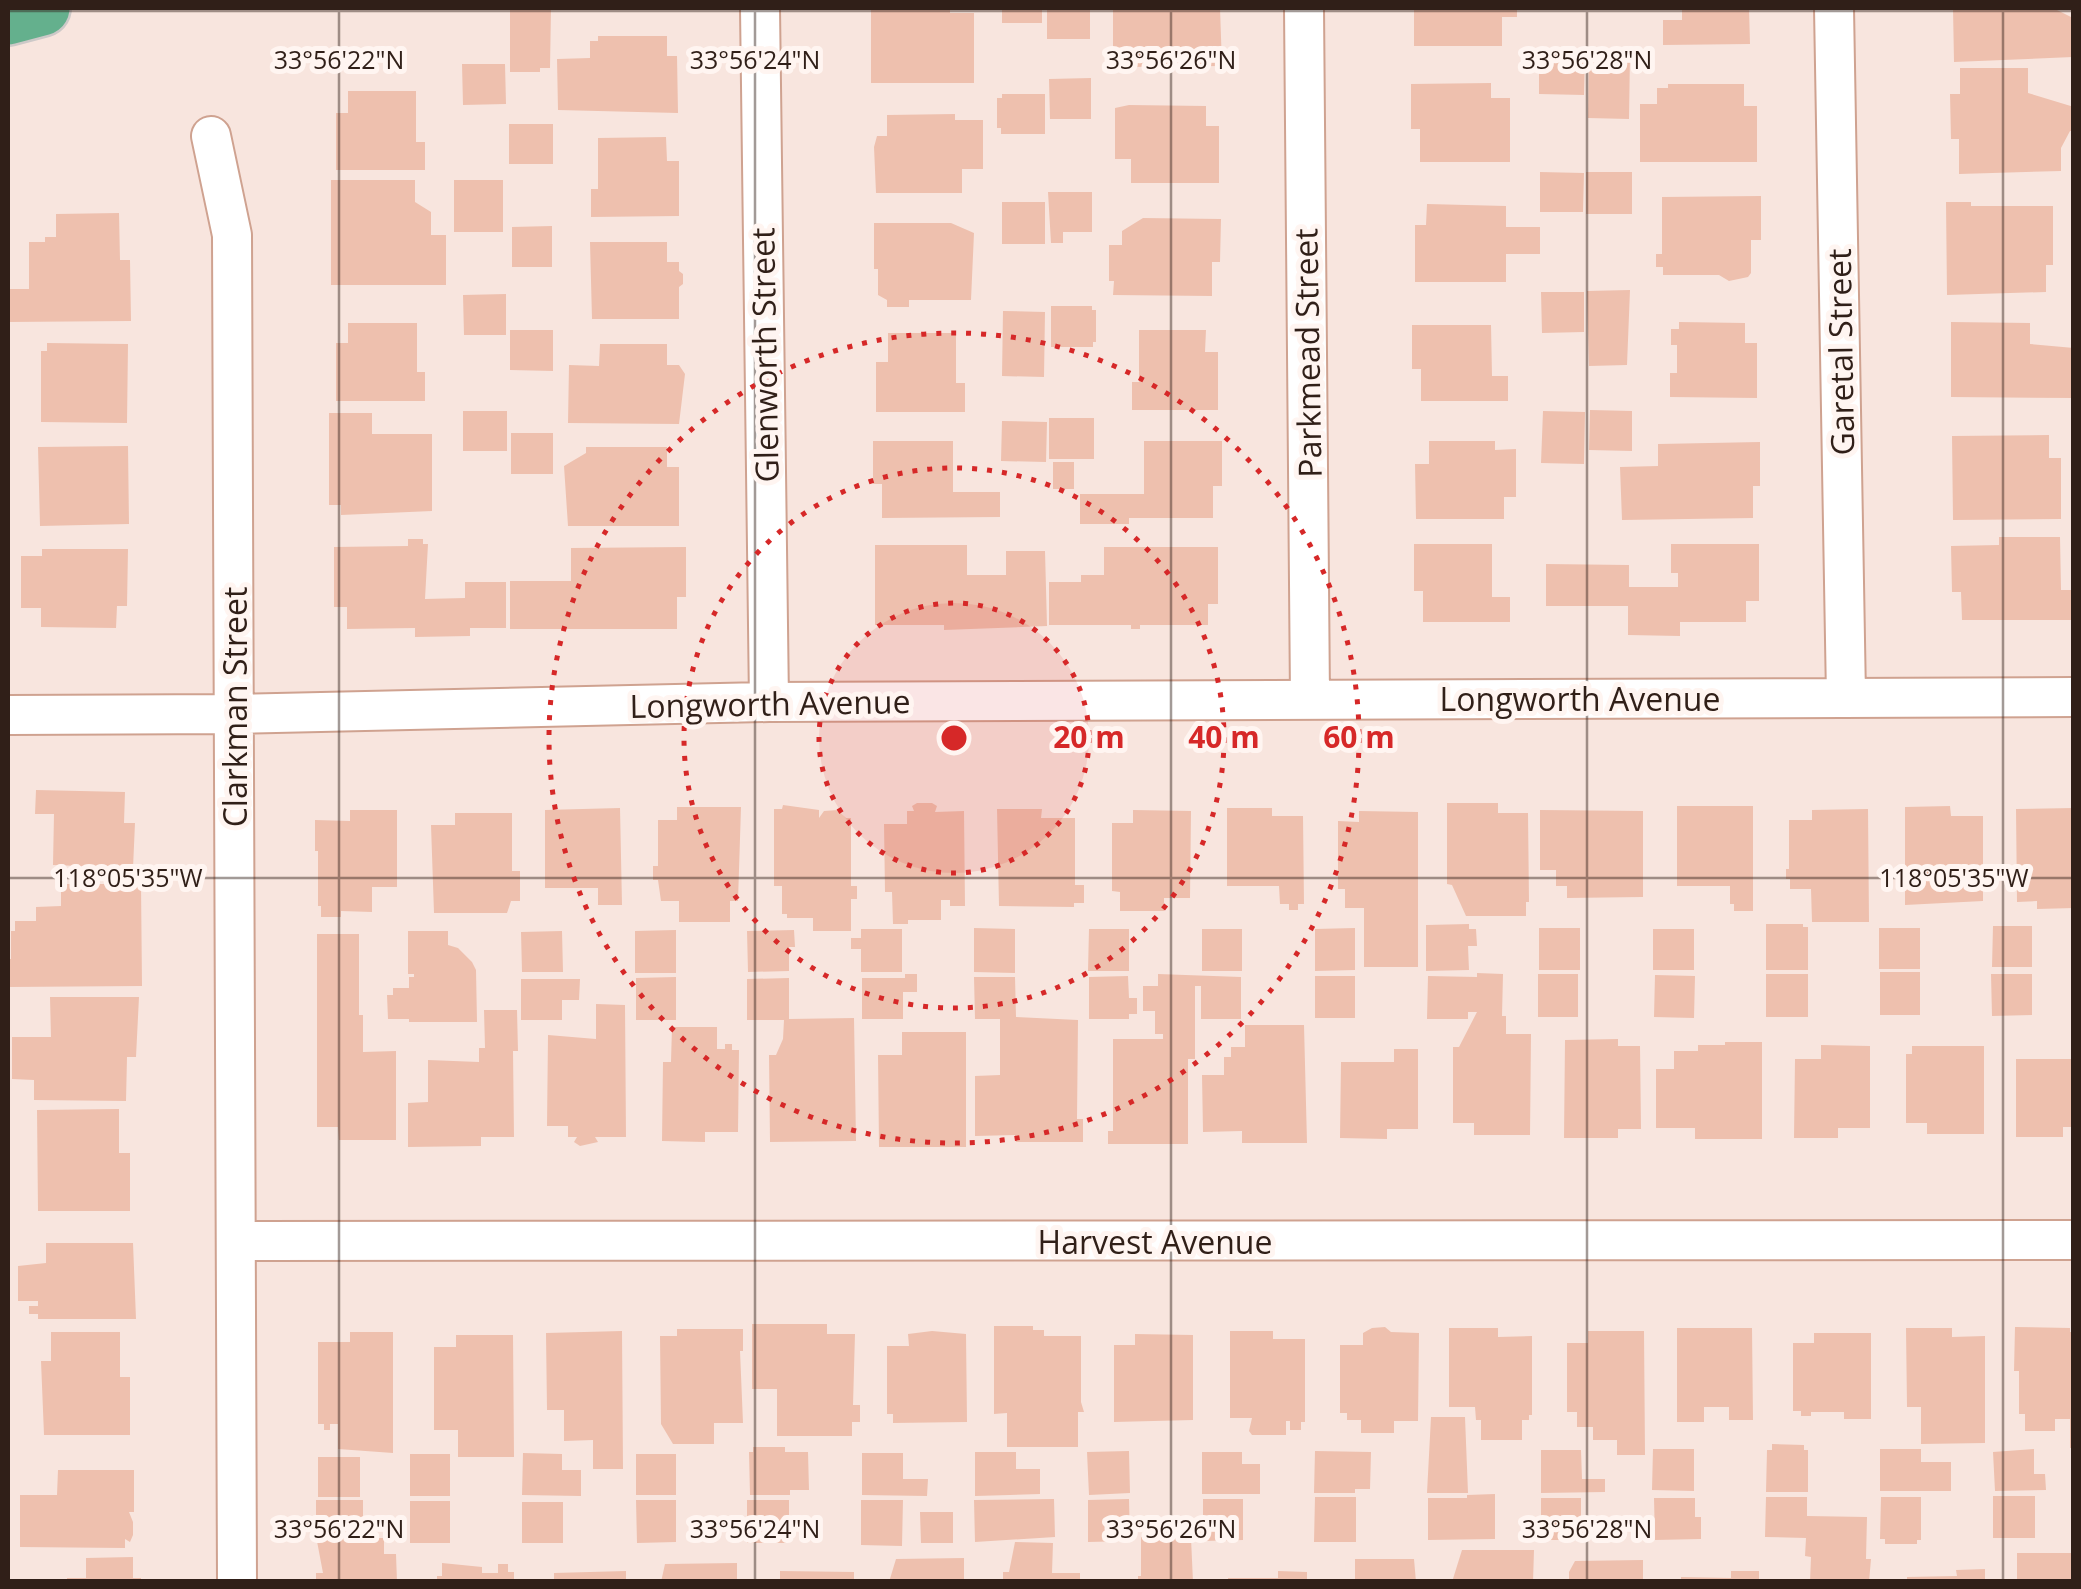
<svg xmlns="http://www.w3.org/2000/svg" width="2081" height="1589" font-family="'Open Sans',sans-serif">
<rect width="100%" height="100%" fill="#f8e5de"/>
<path fill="#eec0ae" d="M 510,8 L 551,8 L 550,68 L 540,68 L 540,72 L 510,72 Z
M 871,8 L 950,8 L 950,13 L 974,13 L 974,83 L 871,83 Z
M 1002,8 L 1042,8 L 1042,23 L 1002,23 Z
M 1047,8 L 1090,8 L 1090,39 L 1047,39 Z
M 1113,8 L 1220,8 L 1222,66 L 1124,67 L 1124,47 L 1113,48 Z
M 1414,8 L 1517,8 L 1517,17 L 1502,17 L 1502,46 L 1414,46 Z
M 1682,8 L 1749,8 L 1750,44 L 1663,45 L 1663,20 L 1682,20 Z
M 1953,8 L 2053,8 L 2073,18 L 2073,57 L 1954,62 Z
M 598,36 L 667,36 L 667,56 L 677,56 L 678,113 L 558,110 L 557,59 L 590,58 L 590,41 L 598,41 Z
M 1589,53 L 1630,54 L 1629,119 L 1588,118 Z
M 1539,55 L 1585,55 L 1584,95 L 1539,94 Z
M 462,64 L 505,64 L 506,104 L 463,105 Z
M 1960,68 L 2028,68 L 2028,93 L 2074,107 L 2074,131 L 2070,131 L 2061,148 L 2061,171 L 1959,174 L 1959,139 L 1951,139 L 1950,94 L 1960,94 Z
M 1091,78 L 1091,119 L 1050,119 L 1049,79 Z
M 1491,83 L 1491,98 L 1510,98 L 1510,162 L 1420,162 L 1420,129 L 1411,129 L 1411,84 Z
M 1668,84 L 1744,84 L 1744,106 L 1757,106 L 1757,162 L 1640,162 L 1640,104 L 1657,104 L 1657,88 L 1668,88 Z
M 348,91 L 416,91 L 416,142 L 425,142 L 425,170 L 336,170 L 336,113 L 348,113 Z
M 1002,94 L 1045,94 L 1045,134 L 1001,134 L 1001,128 L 997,128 L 997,98 L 1002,98 Z
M 1129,105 L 1206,106 L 1206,126 L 1219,126 L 1219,183 L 1131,183 L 1131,159 L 1115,159 L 1115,108 Z
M 955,114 L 955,120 L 983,120 L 983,169 L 962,169 L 962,193 L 876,193 L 874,147 L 877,136 L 887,136 L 887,115 Z
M 509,124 L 553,124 L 553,164 L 509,164 Z
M 666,137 L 667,161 L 679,161 L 679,216 L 591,217 L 591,189 L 598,189 L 598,138 Z
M 1540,172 L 1584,173 L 1583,212 L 1540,212 Z
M 1586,172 L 1632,172 L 1632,214 L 1586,214 Z
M 331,180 L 415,180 L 415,202 L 431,212 L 431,235 L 446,235 L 446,285 L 331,285 Z
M 454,180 L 503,180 L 503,232 L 454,232 Z
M 1048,192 L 1092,192 L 1092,232 L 1063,232 L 1063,243 L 1051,243 Z
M 1761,196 L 1761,240 L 1751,240 L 1751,273 L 1748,277 L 1729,281 L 1719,275 L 1663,275 L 1663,267 L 1656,267 L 1656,254 L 1662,254 L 1662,197 Z
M 1002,202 L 1045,202 L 1045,244 L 1002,244 Z
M 1946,202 L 1971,202 L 1971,206 L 2053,206 L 2053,265 L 2046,265 L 2046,292 L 1947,295 Z
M 1427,204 L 1506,206 L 1506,227 L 1540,227 L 1540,254 L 1506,254 L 1506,282 L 1415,282 L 1415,225 L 1426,225 Z
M 119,213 L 120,260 L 130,260 L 131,321 L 8,322 L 8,289 L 29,289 L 29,242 L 45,242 L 45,237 L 56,237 L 56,214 Z
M 1143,218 L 1221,219 L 1220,262 L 1212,262 L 1212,296 L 1113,295 L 1114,281 L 1109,281 L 1109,245 L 1122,245 L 1122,231 Z
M 874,223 L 951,223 L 974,233 L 971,300 L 909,300 L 909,307 L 887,307 L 887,300 L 878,295 L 878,269 L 874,269 Z
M 552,226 L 552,267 L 512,267 L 512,227 Z
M 590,242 L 667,242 L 667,262 L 679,262 L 679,271 L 683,274 L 683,284 L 679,287 L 679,319 L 592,319 Z
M 1630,290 L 1627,365 L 1589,366 L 1587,291 Z
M 1541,292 L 1584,292 L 1584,332 L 1542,333 Z
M 506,294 L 506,335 L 464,335 L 463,295 Z
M 1051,306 L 1092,306 L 1092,310 L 1096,310 L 1096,342 L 1093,342 L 1093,347 L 1051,347 Z
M 1003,311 L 1045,312 L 1044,377 L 1002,376 Z
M 1679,322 L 1745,323 L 1745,343 L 1757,343 L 1757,398 L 1670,397 L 1670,373 L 1677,373 L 1677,345 L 1671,345 L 1671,329 L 1679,329 Z
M 1951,322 L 2030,323 L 2030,344 L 2074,348 L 2074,398 L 1951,397 Z
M 348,323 L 417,323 L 417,372 L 425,372 L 425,401 L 336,401 L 336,343 L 348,343 Z
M 1412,325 L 1491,325 L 1492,376 L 1508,376 L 1508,401 L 1421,401 L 1421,369 L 1412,369 Z
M 510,330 L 553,330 L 553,371 L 510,370 Z
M 1139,330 L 1206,330 L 1205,352 L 1218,352 L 1218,410 L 1132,410 L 1132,382 L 1139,382 Z
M 888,333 L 956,333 L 956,383 L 965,383 L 965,412 L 876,412 L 876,362 L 888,362 Z
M 47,343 L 128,344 L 127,423 L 41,422 L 41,351 L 47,351 Z
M 600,344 L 667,344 L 667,365 L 679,365 L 685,374 L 679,424 L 568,423 L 569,365 L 599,366 Z
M 1590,410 L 1632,411 L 1632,451 L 1589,450 Z
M 463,411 L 507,411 L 507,451 L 463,451 Z
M 1543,411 L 1585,412 L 1584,464 L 1541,463 Z
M 329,413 L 372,413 L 372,434 L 432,434 L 432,511 L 341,515 L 341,505 L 329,505 Z
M 1049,418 L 1094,418 L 1094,459 L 1049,459 Z
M 1002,421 L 1047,422 L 1046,462 L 1001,461 Z
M 511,433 L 553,433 L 553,474 L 511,474 Z
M 2049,435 L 2049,458 L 2061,458 L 2061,519 L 1953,520 L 1952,436 Z
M 873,441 L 953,441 L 953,492 L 1000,492 L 1000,517 L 882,518 L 882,484 L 873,484 Z
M 1144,441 L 1222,441 L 1222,486 L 1213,486 L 1213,518 L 1129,518 L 1129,524 L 1080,524 L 1080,494 L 1144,494 Z
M 1429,441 L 1495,441 L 1495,450 L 1516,449 L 1516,497 L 1504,497 L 1504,519 L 1416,519 L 1415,464 L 1429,464 Z
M 1760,442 L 1760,486 L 1753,486 L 1753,518 L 1622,520 L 1620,467 L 1658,466 L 1658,444 Z
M 128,446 L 129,524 L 40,526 L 38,447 Z
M 586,447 L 667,447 L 667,467 L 679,467 L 679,526 L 568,526 L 564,466 L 586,453 Z
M 1053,462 L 1074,462 L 1074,489 L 1053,489 Z
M 1999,537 L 2060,537 L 2061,590 L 2073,590 L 2074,620 L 1962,620 L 1961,592 L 1952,592 L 1951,546 L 1999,545 Z
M 408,539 L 423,539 L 423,544 L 428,544 L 425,599 L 465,598 L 465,582 L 506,582 L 506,628 L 470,628 L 470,636 L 415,637 L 415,628 L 347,629 L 347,607 L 334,607 L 334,547 L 408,546 Z
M 1414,544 L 1492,544 L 1492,597 L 1510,597 L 1510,622 L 1423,622 L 1423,591 L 1414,591 Z
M 1671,544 L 1759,544 L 1759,601 L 1746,601 L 1746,622 L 1680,622 L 1680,636 L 1628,635 L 1628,606 L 1546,606 L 1546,564 L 1629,565 L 1629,587 L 1678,587 L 1678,573 L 1671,573 Z
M 875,545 L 967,545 L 967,575 L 1006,575 L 1006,551 L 1045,551 L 1047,626 L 944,630 L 944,625 L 875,625 Z
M 686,547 L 686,597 L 677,597 L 677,629 L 510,629 L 510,581 L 571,581 L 571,548 Z
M 1104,547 L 1218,547 L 1218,604 L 1208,604 L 1208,625 L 1140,625 L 1140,629 L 1131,629 L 1131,625 L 1049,625 L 1049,582 L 1081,582 L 1081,575 L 1104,575 Z
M 42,549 L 128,549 L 127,606 L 117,606 L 116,628 L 41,627 L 41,608 L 21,608 L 21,556 L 42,556 Z
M 36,790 L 125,792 L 124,823 L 135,823 L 133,868 L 53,865 L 54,814 L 35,814 Z
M 917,803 L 932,803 L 937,806 L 935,812 L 964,811 L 965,906 L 950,906 L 950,900 L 941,900 L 941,920 L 908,920 L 908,924 L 893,924 L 892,892 L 885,892 L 884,824 L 907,824 L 907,811 L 914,811 L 912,806 Z
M 1447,803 L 1498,803 L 1498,813 L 1528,813 L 1529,902 L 1526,902 L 1526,916 L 1466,916 L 1452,885 L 1447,884 Z
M 783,805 L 819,810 L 819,818 L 824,811 L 838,810 L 846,818 L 851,818 L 851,886 L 857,886 L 857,899 L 851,899 L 851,931 L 813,931 L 813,918 L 787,918 L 787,914 L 782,914 L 782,886 L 774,886 L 774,809 L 782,809 Z
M 1677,806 L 1753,806 L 1753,911 L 1734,911 L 1734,904 L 1730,904 L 1730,886 L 1677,886 Z
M 1950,806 L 1951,816 L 1983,816 L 1983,901 L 1905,905 L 1905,807 Z
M 677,807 L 741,807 L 738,901 L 730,901 L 730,922 L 679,922 L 679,901 L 661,901 L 658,880 L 653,880 L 653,866 L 658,866 L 658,820 L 677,820 Z
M 620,808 L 622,905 L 598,905 L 598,888 L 545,888 L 545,810 Z
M 1227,808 L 1272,808 L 1272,816 L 1303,816 L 1304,904 L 1298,904 L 1298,910 L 1289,910 L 1289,904 L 1280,904 L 1279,886 L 1227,886 Z
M 2074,808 L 2074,908 L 2037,909 L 2037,901 L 2017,902 L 2016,809 Z
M 997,809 L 1042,809 L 1041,818 L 1075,818 L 1075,885 L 1084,885 L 1084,903 L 1074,903 L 1074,907 L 999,906 Z
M 1868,809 L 1869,922 L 1812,922 L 1811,889 L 1790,889 L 1790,879 L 1786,879 L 1786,869 L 1789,869 L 1789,820 L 1812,820 L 1812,810 Z
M 350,810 L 397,810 L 397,887 L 372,887 L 372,912 L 341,911 L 341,917 L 321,917 L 321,906 L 318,906 L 318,851 L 315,851 L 315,820 L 350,821 Z
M 1133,810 L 1191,811 L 1190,898 L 1164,898 L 1164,911 L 1120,911 L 1120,892 L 1112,891 L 1112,823 L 1133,823 Z
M 1540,810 L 1643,811 L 1643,897 L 1567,898 L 1567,886 L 1556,886 L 1556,870 L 1540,870 Z
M 1359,811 L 1418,812 L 1418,967 L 1364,967 L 1364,908 L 1345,908 L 1345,889 L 1338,889 L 1338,821 L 1359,822 Z
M 455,813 L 512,813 L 512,871 L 520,871 L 520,901 L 511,901 L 507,913 L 434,913 L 431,825 L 455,825 Z
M 61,884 L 141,884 L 142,986 L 8,987 L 8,959 L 11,959 L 11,931 L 15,931 L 15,921 L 36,921 L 36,907 L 61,906 Z
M 1469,924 L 1469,929 L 1476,929 L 1477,946 L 1468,946 L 1469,970 L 1426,971 L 1426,925 Z
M 1766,924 L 1803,924 L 1803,927 L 1808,927 L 1808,970 L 1766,970 Z
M 1993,926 L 2032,926 L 2032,967 L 1992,967 Z
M 974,928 L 1015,929 L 1015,973 L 974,972 Z
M 1355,928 L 1355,970 L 1315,971 L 1315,929 Z
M 1539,928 L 1580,928 L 1580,970 L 1539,970 Z
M 1879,928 L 1920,928 L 1920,969 L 1879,969 Z
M 861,929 L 902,929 L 902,972 L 861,972 L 861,949 L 851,949 L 851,938 L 861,938 Z
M 1089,929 L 1129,929 L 1129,971 L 1088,971 Z
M 1202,929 L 1242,929 L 1242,971 L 1202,971 Z
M 1653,929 L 1694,929 L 1694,970 L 1653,970 Z
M 676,930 L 676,973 L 635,973 L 635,931 Z
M 794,930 L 795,947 L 789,947 L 789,971 L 748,972 L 747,931 Z
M 408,931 L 448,931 L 448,945 L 458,948 L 472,962 L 476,970 L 477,1022 L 409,1022 L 409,1019 L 388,1019 L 387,995 L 393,995 L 393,988 L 409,988 L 409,977 L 414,977 L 414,974 L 408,974 Z
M 562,931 L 563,972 L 522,972 L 521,932 Z
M 317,934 L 359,934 L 359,1015 L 363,1015 L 363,1052 L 396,1051 L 396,1140 L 339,1140 L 338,1127 L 317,1127 Z
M 1880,972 L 1920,972 L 1920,1015 L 1880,1015 Z
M 1477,973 L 1503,974 L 1502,1016 L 1506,1016 L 1506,1034 L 1531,1034 L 1530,1135 L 1474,1135 L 1474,1123 L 1453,1123 L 1453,1047 L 1459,1047 L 1477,1012 L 1468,1012 L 1468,1019 L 1427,1019 L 1428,976 L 1477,977 Z
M 905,974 L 917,974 L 917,992 L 903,992 L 903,1019 L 862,1019 L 862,978 L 905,978 Z
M 1158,974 L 1241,977 L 1241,1019 L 1201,1019 L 1201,986 L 1195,986 L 1195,1059 L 1188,1059 L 1188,1144 L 1108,1144 L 1108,1131 L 1113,1131 L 1113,1039 L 1163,1039 L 1163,1034 L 1155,1034 L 1155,1011 L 1143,1011 L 1143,986 L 1158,986 Z
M 1538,974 L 1578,974 L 1578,1017 L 1538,1017 Z
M 1766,974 L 1808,974 L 1808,1017 L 1766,1017 Z
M 1991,974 L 2032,974 L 2032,1015 L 1992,1016 Z
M 1655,975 L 1695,976 L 1694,1018 L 1654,1017 Z
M 1128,976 L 1129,998 L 1137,998 L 1137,1014 L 1129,1014 L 1129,1019 L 1089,1019 L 1089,977 Z
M 1315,976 L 1355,976 L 1355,1018 L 1315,1018 Z
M 676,977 L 676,1020 L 636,1020 L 636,978 Z
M 974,977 L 1015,977 L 1016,1017 L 1078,1020 L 1077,1119 L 1083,1119 L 1083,1142 L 1016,1142 L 1015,1135 L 975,1136 L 975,1076 L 1000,1075 L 1000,1019 L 975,1019 Z
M 789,978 L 789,1019 L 854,1018 L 856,1141 L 770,1142 L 769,1055 L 776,1055 L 783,1039 L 784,1020 L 747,1020 L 747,979 Z
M 521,979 L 580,979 L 579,1000 L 562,1000 L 562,1020 L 521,1020 Z
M 50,997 L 139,997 L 136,1057 L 127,1057 L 126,1101 L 34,1100 L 34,1080 L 12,1079 L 12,1037 L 51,1037 Z
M 596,1004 L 625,1005 L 626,1137 L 595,1137 L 598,1142 L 580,1146 L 574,1142 L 577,1137 L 568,1137 L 568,1126 L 547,1126 L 548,1035 L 596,1039 Z
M 484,1010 L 517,1010 L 518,1051 L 513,1051 L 514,1137 L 481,1137 L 481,1146 L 408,1147 L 408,1103 L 428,1102 L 428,1060 L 479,1062 L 479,1048 L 485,1048 Z
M 1245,1025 L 1304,1025 L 1307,1143 L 1242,1143 L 1242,1131 L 1203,1132 L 1202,1075 L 1224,1075 L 1224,1057 L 1231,1057 L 1231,1047 L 1245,1047 Z
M 672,1027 L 717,1027 L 717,1049 L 725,1049 L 725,1044 L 732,1044 L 732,1050 L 739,1050 L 738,1132 L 705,1132 L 705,1142 L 662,1141 L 663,1062 L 671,1062 Z
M 902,1032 L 966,1032 L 966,1147 L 879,1147 L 878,1055 L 902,1055 Z
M 1618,1039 L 1618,1046 L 1640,1046 L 1641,1129 L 1618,1129 L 1618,1138 L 1564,1138 L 1565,1040 Z
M 1725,1042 L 1762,1042 L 1762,1139 L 1695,1139 L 1695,1128 L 1656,1128 L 1656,1069 L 1674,1069 L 1674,1051 L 1698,1051 L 1698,1045 L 1725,1045 Z
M 1821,1045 L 1870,1046 L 1870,1128 L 1838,1128 L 1838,1138 L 1794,1138 L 1795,1059 L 1821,1059 Z
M 1912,1046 L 1984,1046 L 1984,1134 L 1927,1134 L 1927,1123 L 1906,1123 L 1906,1054 L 1912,1054 Z
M 1394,1049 L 1418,1049 L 1418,1129 L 1387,1129 L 1387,1139 L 1340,1138 L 1341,1062 L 1394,1062 Z
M 2016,1059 L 2074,1059 L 2074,1127 L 2063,1127 L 2063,1137 L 2016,1137 Z
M 119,1109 L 119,1153 L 130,1153 L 130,1211 L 38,1211 L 37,1110 Z
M 46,1243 L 133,1243 L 136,1319 L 38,1319 L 38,1314 L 29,1314 L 29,1306 L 38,1306 L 38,1301 L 18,1301 L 18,1266 L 46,1263 Z
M 752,1324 L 827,1324 L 827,1334 L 855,1334 L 853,1405 L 860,1405 L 860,1422 L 852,1422 L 852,1436 L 777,1436 L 777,1389 L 752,1389 Z
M 994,1326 L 1033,1326 L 1033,1330 L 1044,1330 L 1044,1336 L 1081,1336 L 1081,1402 L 1084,1412 L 1078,1412 L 1078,1447 L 1007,1447 L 1007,1413 L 994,1414 Z
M 1385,1327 L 1391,1332 L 1419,1333 L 1418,1421 L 1394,1421 L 1394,1433 L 1361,1433 L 1361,1420 L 1347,1420 L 1347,1413 L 1340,1413 L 1340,1345 L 1363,1345 L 1363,1333 L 1372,1328 Z
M 2015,1327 L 2070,1328 L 2070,1332 L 2074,1332 L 2074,1448 L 2070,1448 L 2070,1419 L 2055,1419 L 2055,1431 L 2025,1431 L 2025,1414 L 2019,1414 L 2019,1371 L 2014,1371 Z
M 1449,1328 L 1498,1328 L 1498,1337 L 1532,1336 L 1532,1415 L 1529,1415 L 1529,1420 L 1522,1420 L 1522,1440 L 1481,1440 L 1481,1420 L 1476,1420 L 1475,1407 L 1449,1407 Z
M 1677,1328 L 1752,1328 L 1753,1420 L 1729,1420 L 1729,1407 L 1704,1407 L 1704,1422 L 1677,1422 Z
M 1906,1328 L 1952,1328 L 1952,1337 L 1985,1336 L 1985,1443 L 1921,1444 L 1921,1407 L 1907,1407 Z
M 677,1329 L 743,1329 L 743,1351 L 740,1351 L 743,1423 L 714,1423 L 714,1444 L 673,1444 L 661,1424 L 660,1336 L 677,1336 Z
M 622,1331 L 623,1469 L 593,1469 L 593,1440 L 564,1441 L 564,1410 L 547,1410 L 546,1333 Z
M 932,1331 L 966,1334 L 967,1422 L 893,1423 L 893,1414 L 887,1414 L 887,1346 L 909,1346 L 908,1334 Z
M 1230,1331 L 1273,1331 L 1273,1339 L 1305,1339 L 1305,1422 L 1301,1422 L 1301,1430 L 1290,1430 L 1290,1421 L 1286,1421 L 1286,1435 L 1252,1435 L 1249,1431 L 1252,1418 L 1230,1418 Z
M 1588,1331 L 1644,1331 L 1645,1455 L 1617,1455 L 1617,1440 L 1593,1440 L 1593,1427 L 1577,1427 L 1577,1412 L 1567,1412 L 1567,1343 L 1588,1343 Z
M 51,1332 L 120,1332 L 120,1377 L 130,1377 L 130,1435 L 44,1435 L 41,1361 L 51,1361 Z
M 350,1332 L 393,1332 L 393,1453 L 338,1449 L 338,1424 L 330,1424 L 330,1430 L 324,1430 L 324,1424 L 318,1424 L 318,1342 L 350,1342 Z
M 1814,1333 L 1871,1333 L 1871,1419 L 1844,1419 L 1844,1412 L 1811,1412 L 1811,1416 L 1801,1416 L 1801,1411 L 1793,1411 L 1793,1343 L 1814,1343 Z
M 1135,1334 L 1193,1335 L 1193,1420 L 1114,1422 L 1114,1345 L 1135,1345 Z
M 456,1335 L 513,1335 L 514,1457 L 458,1457 L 458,1430 L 434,1430 L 434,1347 L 456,1347 Z
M 1431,1417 L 1465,1417 L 1468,1493 L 1427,1493 Z
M 1772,1444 L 1804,1445 L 1804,1450 L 1808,1450 L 1808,1492 L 1766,1492 L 1767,1450 L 1772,1450 Z
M 753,1447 L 785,1447 L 785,1452 L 808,1452 L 809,1490 L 790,1490 L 790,1495 L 750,1495 L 749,1452 L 753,1452 Z
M 1653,1449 L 1694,1449 L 1694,1491 L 1652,1490 Z
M 1880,1449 L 1921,1449 L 1921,1462 L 1951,1462 L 1951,1491 L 1880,1491 Z
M 2034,1449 L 2034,1474 L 2045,1474 L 2046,1490 L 1995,1491 L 1993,1452 Z
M 1541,1450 L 1581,1450 L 1582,1479 L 1605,1479 L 1605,1492 L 1541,1493 Z
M 1129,1451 L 1130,1493 L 1089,1495 L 1087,1452 Z
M 1315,1451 L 1371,1452 L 1370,1489 L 1355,1489 L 1355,1493 L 1314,1493 Z
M 975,1452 L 1016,1452 L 1016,1469 L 1040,1469 L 1040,1494 L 975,1496 Z
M 1202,1452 L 1242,1452 L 1242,1464 L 1260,1464 L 1260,1494 L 1202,1494 Z
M 523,1453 L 562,1454 L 562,1470 L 581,1470 L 581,1496 L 522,1495 Z
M 862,1453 L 903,1453 L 903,1479 L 928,1479 L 927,1496 L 862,1495 Z
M 410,1454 L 450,1454 L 450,1496 L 410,1496 Z
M 636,1454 L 676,1454 L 676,1495 L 636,1495 Z
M 318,1457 L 360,1457 L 360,1497 L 318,1497 Z
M 58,1470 L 134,1470 L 134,1512 L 129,1512 L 133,1522 L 133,1535 L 130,1542 L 125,1539 L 125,1548 L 20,1547 L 20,1495 L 57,1495 Z
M 1495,1494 L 1495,1539 L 1428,1540 L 1428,1498 L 1467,1498 L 1467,1495 Z
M 1993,1496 L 2035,1496 L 2035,1538 L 1993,1538 Z
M 1315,1497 L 1356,1497 L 1356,1542 L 1314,1542 Z
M 1766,1497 L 1807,1497 L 1807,1516 L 1867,1517 L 1866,1559 L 1871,1559 L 1869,1582 L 1810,1582 L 1811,1557 L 1805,1556 L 1806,1538 L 1765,1537 Z
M 1881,1497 L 1921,1497 L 1921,1540 L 1917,1540 L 1917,1544 L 1885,1544 L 1885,1539 L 1880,1539 Z
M 1541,1498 L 1581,1498 L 1581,1540 L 1541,1540 Z
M 1654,1498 L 1695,1498 L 1695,1517 L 1701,1517 L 1701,1539 L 1655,1540 Z
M 1054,1499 L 1055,1537 L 975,1542 L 974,1500 Z
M 1129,1499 L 1130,1541 L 1088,1542 L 1088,1500 Z
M 1203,1499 L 1243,1499 L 1243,1540 L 1203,1541 Z
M 316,1500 L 363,1500 L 363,1538 L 384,1538 L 384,1554 L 396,1554 L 397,1582 L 316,1582 L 316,1573 L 323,1573 L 316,1536 Z
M 636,1500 L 676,1500 L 676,1542 L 637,1543 Z
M 747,1500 L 789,1500 L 789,1543 L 747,1543 Z
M 861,1500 L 903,1500 L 902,1546 L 861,1545 Z
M 410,1501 L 450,1501 L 450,1543 L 410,1543 Z
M 522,1502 L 563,1502 L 563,1543 L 522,1543 Z
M 920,1512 L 953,1512 L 953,1543 L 921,1543 Z
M 1141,1537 L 1191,1538 L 1193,1582 L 1138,1582 L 1138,1576 L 1141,1576 Z
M 1015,1542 L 1053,1543 L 1052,1573 L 1080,1573 L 1080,1582 L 1003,1582 L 1003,1572 L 1009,1572 Z
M 1462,1550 L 1534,1550 L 1533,1582 L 1452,1582 Z
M 2017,1553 L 2073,1553 L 2074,1582 L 2017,1582 Z
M 133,1557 L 133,1578 L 141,1578 L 141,1582 L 67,1582 L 67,1578 L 86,1578 L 86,1558 Z
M 964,1558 L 964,1582 L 889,1582 L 896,1559 Z
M 1355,1559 L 1414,1559 L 1416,1582 L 1355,1582 Z
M 1643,1560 L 1643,1582 L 1569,1582 L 1569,1572 L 1575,1561 Z
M 442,1563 L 482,1567 L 482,1573 L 498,1573 L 498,1564 L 508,1564 L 508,1572 L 514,1572 L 514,1582 L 437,1582 L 437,1576 L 442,1576 Z
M 737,1563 L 737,1582 L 661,1582 L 665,1564 Z
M 1985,1569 L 1985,1582 L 1907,1582 L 1907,1577 L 1957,1576 L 1956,1570 Z
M 626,1571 L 626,1582 L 554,1582 L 554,1573 Z
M 780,1571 L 854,1572 L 854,1582 L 780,1582 Z
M 1278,1571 L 1307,1572 L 1307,1582 L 1228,1582 L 1228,1578 L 1278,1578 Z
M 1731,1571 L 1759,1571 L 1759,1582 L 1681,1582 L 1681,1577 L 1731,1578 Z"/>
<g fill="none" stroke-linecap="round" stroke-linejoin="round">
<g stroke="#cfa290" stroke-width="42">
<path id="street" d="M 760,8 L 769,702
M 1304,8 L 1310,698
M 1834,8 L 1846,697
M 211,136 L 232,235 L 237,1582
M 8,715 L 234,714 L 769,702 L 2074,697
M 236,1241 L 2074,1240"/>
</g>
<g stroke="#cdc9c8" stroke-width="60">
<path id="highway" d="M 8,17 L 42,8"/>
</g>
<use href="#street" stroke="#fff" stroke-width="38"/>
<use href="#highway" stroke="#64b08d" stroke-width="55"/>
</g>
<path fill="none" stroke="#301f18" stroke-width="2.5" stroke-opacity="0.45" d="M 339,8 L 339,1582M 755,8 L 755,1582M 1171,8 L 1171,1582M 1587,8 L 1587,1582M 2003,8 L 2003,1582M 8,11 L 2074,11M 8,878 L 2074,878"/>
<circle cx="954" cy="738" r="135" fill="#d62828" fill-opacity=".12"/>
<g fill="none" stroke="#d62828" stroke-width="5" stroke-dasharray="5 10">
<circle cx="954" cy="738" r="135"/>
<circle cx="954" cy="738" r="270"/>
<circle cx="954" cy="738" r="405"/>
</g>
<g text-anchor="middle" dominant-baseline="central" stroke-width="10" stroke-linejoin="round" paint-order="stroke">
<g font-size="32" fill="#301f18" stroke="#fff5f1">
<text transform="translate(1840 352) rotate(-91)">Garetal Street</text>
<text transform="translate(1307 353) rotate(-91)">Parkmead Street</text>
<text transform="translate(764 355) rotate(-91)">Glenworth Street</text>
<text x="1580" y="698">Longworth Avenue</text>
<text transform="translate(770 703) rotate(-1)">Longworth Avenue</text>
<text transform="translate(234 707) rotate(-90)">Clarkman Street</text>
<text x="1155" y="1241">Harvest Avenue</text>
</g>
</g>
<g font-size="25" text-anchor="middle" fill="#301f18" stroke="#fff5f1" stroke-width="10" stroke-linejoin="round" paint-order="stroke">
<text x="339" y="69">33°56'22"N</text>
<text x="755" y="69">33°56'24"N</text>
<text x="1171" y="69">33°56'26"N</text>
<text x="1587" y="69">33°56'28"N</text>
<text x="1954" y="887">118°05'35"W</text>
<text x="128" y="887">118°05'35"W</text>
<text x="339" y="1538">33°56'22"N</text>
<text x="755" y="1538">33°56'24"N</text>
<text x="1171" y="1538">33°56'26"N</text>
<text x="1587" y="1538">33°56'28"N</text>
</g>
<circle cx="954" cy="738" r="15" fill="#d62828" stroke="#fff5f1" stroke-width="5"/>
<g font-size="30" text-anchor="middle" font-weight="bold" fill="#d62828" stroke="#fff5f1" stroke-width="10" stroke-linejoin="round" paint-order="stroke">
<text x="1089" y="748">20 m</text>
<text x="1224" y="748">40 m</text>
<text x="1359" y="748">60 m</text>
</g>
<rect width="2081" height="1589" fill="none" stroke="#301f18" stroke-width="20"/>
</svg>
